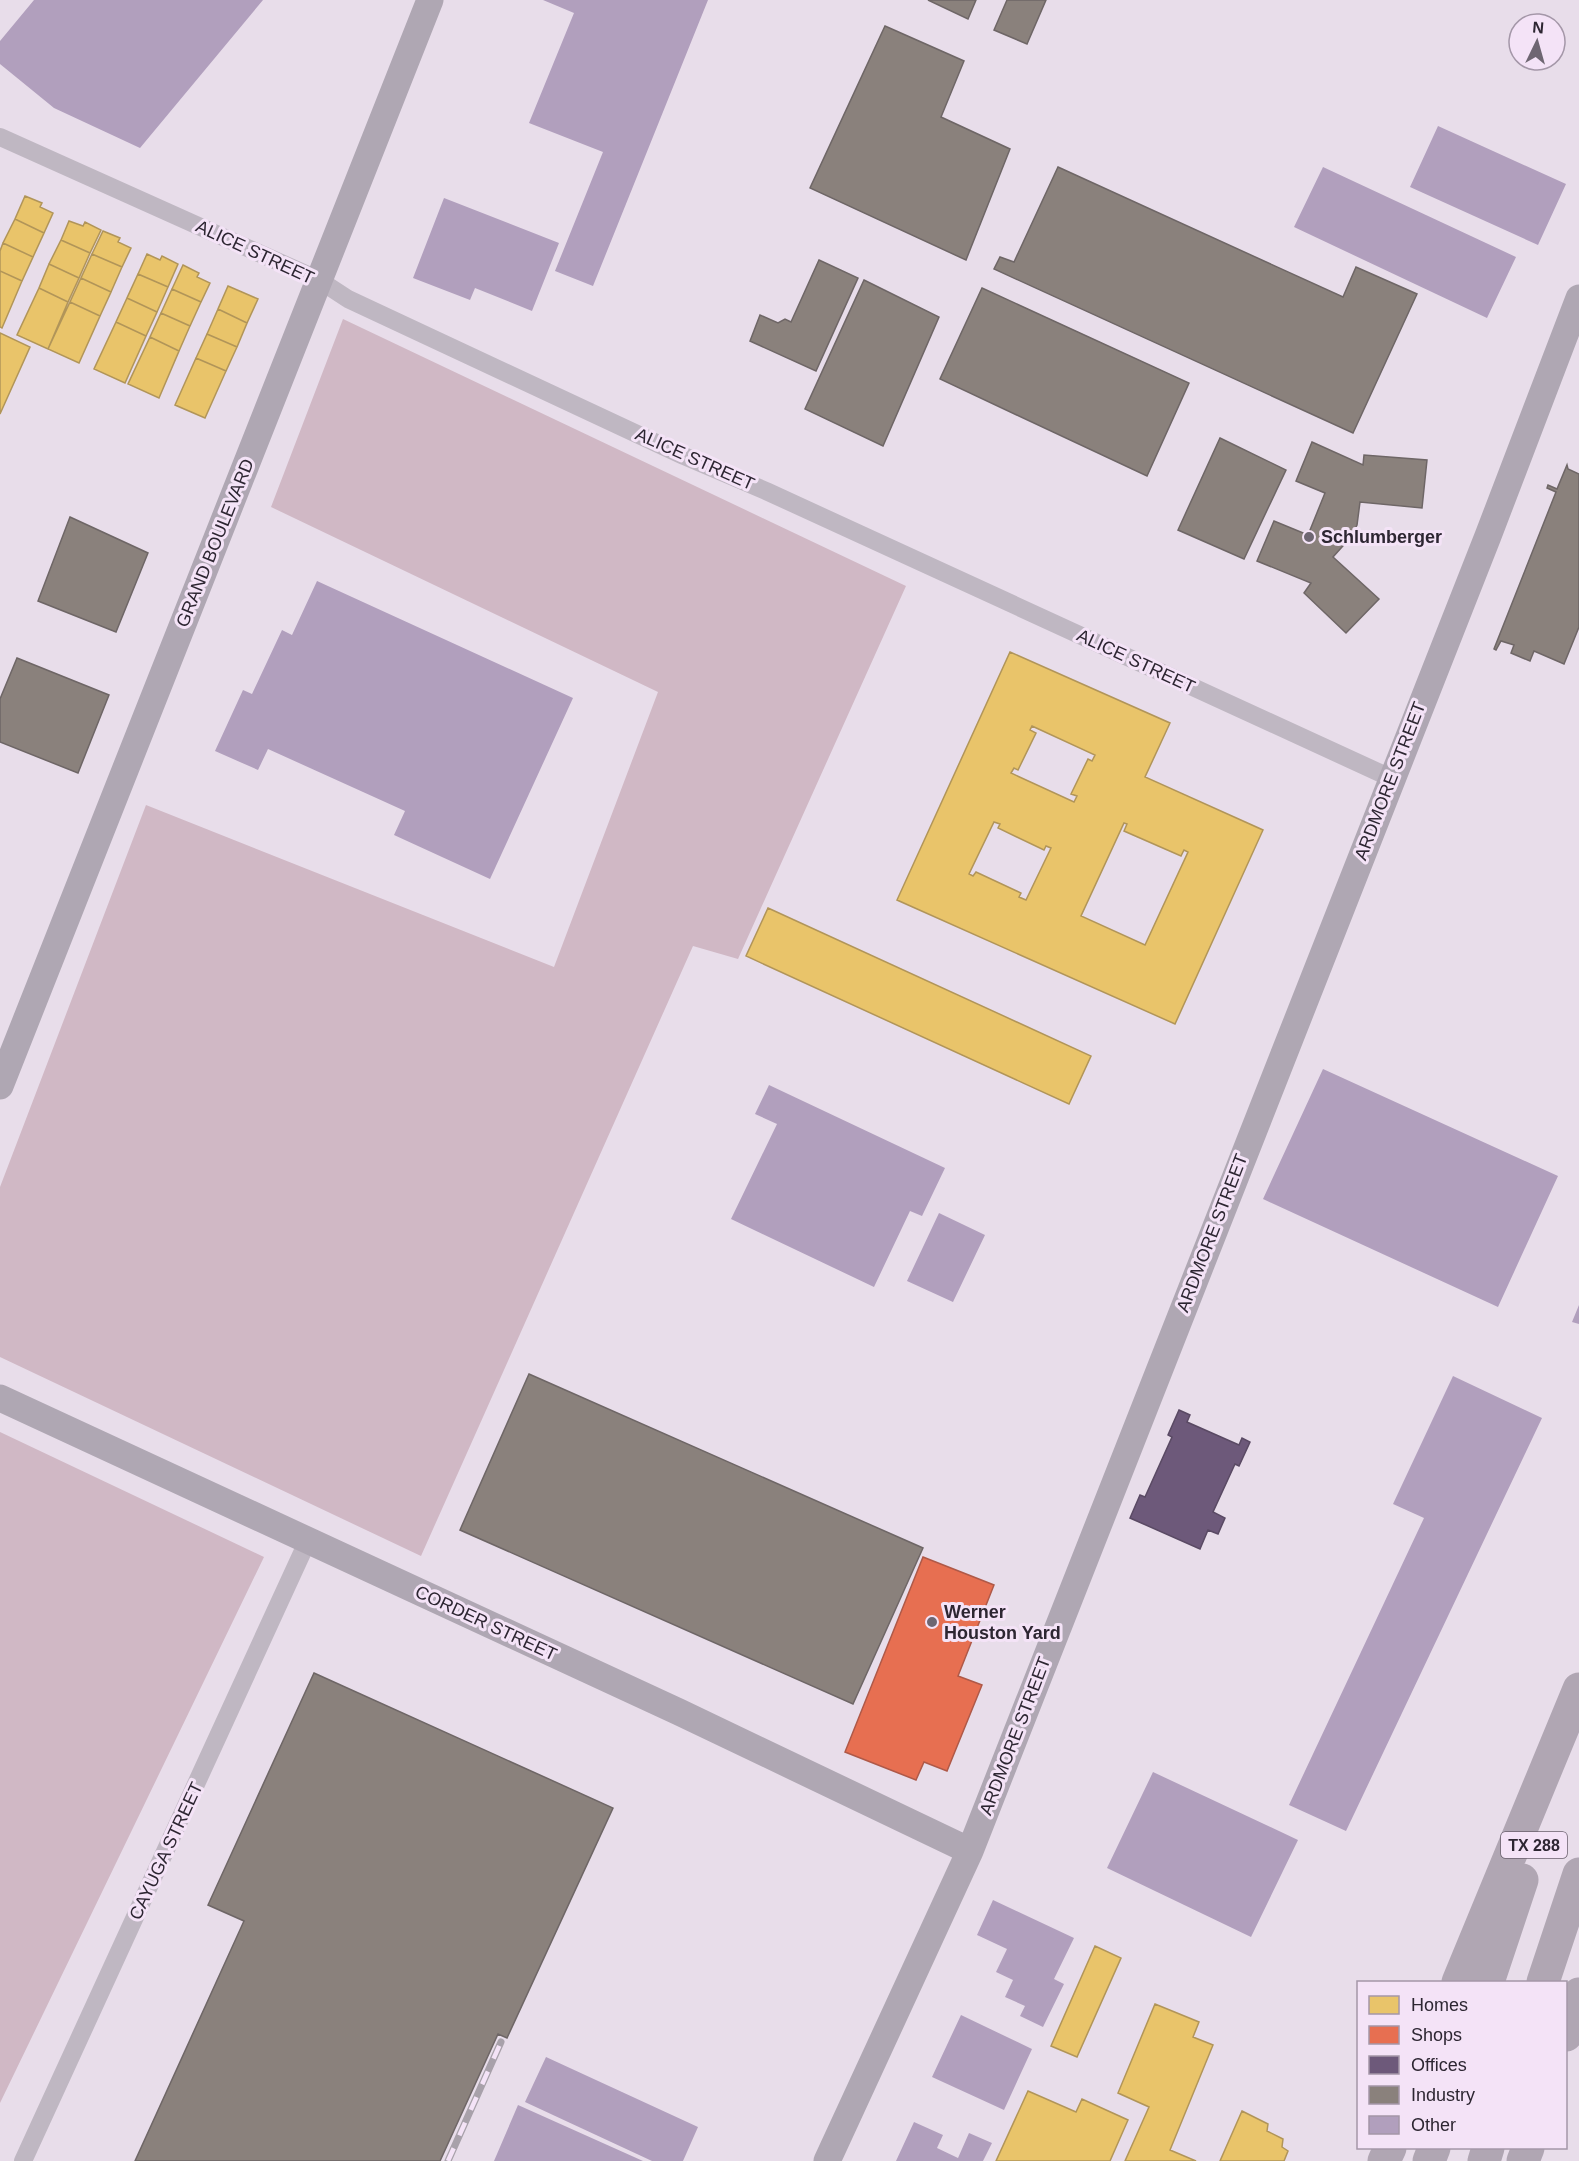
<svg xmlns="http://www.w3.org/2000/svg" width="1579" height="2161" font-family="Helvetica,sans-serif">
<rect width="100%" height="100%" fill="#e8ddea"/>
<path fill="#d0b8c5" d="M 343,319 L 906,586 L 738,959 L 693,946 L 421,1556 L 0,1357 L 0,1187 L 146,805 L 554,967 L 658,692 L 271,507 Z
M 0,1432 L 264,1557 L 0,2103 Z"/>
<path fill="#e9c46a" stroke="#b19559" stroke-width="1.5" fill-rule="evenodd" d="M 25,196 L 42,203 L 40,207 L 53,213 L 44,233 L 15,219 Z
M 15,219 L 44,233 L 33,257 L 3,243 Z
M 69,221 L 83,226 L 85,222 L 101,230 L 90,253 L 61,240 Z
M 103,231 L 120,238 L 118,242 L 131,248 L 122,267 L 92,254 Z
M 61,240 L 90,253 L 79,278 L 49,264 Z
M 3,243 L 33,257 L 22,281 L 0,271 L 0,251 Z
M 92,254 L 122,267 L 111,292 L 81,278 Z
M 147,254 L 160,260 L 162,256 L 178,264 L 168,287 L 138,274 Z
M 49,264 L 79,278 L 68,302 L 39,288 Z
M 183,265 L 199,273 L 197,277 L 210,283 L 201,302 L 172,289 Z
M 0,271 L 22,281 L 2,328 L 0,327 Z
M 138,274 L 168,287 L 157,312 L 127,298 Z
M 81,278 L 111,292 L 100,316 L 70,302 Z
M 228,286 L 258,299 L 247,323 L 218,309 Z
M 39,288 L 68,302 L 48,349 L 17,335 Z
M 172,289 L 201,302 L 190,326 L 161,313 Z
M 127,298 L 157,312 L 146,336 L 116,322 Z
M 70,302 L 100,316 L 79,363 L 48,349 Z
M 218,309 L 247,323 L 237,347 L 207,334 Z
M 161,313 L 190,326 L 179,351 L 150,337 Z
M 116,322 L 146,336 L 125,383 L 94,369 Z
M 0,333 L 30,347 L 0,414 Z
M 207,334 L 237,347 L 226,371 L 196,358 Z
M 150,337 L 179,351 L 159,398 L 128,384 Z
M 196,358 L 226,371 L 205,418 L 175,405 Z
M 1010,652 L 1170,723 L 1145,777 L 1263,830 L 1175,1024 L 897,900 ZM 1032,726 L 1095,755 L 1092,761 L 1088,759 L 1071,794 L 1077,796 L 1074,802 L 1011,773 L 1014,768 L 1018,770 L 1036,733 L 1030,730 ZM 994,822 L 1000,824 L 998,828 L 1044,850 L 1046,846 L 1051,848 L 1026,900 L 1019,897 L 1021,893 L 976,872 L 973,876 L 969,874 ZM 1124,823 L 1127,824 L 1124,831 L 1181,856 L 1184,850 L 1188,852 L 1145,945 L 1081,916 Z
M 768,908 L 1091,1056 L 1069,1104 L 746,956 Z
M 1095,1946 L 1121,1958 L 1077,2057 L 1051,2046 Z
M 1155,2004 L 1199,2022 L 1193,2037 L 1213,2045 L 1170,2150 L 1196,2161 L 1125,2161 L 1149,2107 L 1118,2093 Z
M 1028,2091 L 1076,2112 L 1082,2099 L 1128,2120 L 1110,2161 L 996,2161 Z
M 1242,2111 L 1268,2124 L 1267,2131 L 1283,2139 L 1282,2147 L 1288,2151 L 1284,2161 L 1220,2161 Z"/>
<path fill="#e76f51" stroke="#af5948" stroke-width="1.5" d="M 923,1557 L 994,1585 L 958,1676 L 982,1685 L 947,1771 L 924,1762 L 916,1780 L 845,1752 Z"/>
<path fill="#6d597a" stroke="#5a4a64" stroke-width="1.5" d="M 1179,1410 L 1190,1415 L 1187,1422 L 1239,1445 L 1242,1438 L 1250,1442 L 1239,1466 L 1235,1464 L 1213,1512 L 1225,1518 L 1218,1534 L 1208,1530 L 1200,1549 L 1130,1518 L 1140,1495 L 1145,1497 L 1172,1437 L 1168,1435 Z"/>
<path fill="#8a817c" stroke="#6e6666" stroke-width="1.5" d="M 928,0 L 976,0 L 968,19 Z
M 1007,0 L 1046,0 L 1027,44 L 994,30 Z
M 885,26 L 964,61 L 941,117 L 1010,149 L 966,260 L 810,188 Z
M 1058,167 L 1343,297 L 1356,267 L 1417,294 L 1353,433 L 994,269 L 1000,257 L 1014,262 Z
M 819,260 L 858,278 L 816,371 L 750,341 L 760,315 L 778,323 L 785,319 L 791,322 Z
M 864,280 L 939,317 L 883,446 L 805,409 Z
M 982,288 L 1189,383 L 1147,476 L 940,379 Z
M 1220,438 L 1286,470 L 1244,559 L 1178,530 Z
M 1312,442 L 1363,465 L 1364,455 L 1427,460 L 1422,508 L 1360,502 L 1357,525 L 1350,538 L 1333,557 L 1379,599 L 1346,633 L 1304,593 L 1311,583 L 1257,561 L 1274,521 L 1308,535 L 1325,493 L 1296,481 Z
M 1567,465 L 1568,469 L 1579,474 L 1579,627 L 1564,664 L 1534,651 L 1530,661 L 1511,653 L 1514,645 L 1501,641 L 1496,650 L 1494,649 L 1556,492 L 1547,488 L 1548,485 L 1557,489 Z
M 70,517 L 148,553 L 116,632 L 38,601 Z
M 17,658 L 109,695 L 78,773 L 0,742 L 0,699 Z
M 529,1374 L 923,1548 L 853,1704 L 460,1530 Z
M 314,1673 L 613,1808 L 507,2038 L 498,2034 L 440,2161 L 135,2161 L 244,1921 L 208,1905 Z"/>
<path fill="#b19fbd" d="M 34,0 L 263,0 L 140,148 L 54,108 L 0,64 L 0,41 Z
M 543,0 L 708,0 L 593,286 L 555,271 L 603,152 L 529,123 L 574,13 Z
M 1438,126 L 1566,184 L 1538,245 L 1410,187 Z
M 1323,167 L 1516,257 L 1487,318 L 1294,227 Z
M 444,198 L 559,243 L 532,311 L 475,288 L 470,300 L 413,278 Z
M 317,581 L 573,698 L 490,879 L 394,835 L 405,811 L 268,749 L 258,770 L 215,751 L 243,690 L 252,694 L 282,630 L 292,635 Z
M 1323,1069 L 1558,1176 L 1498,1307 L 1263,1199 Z
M 769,1085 L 945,1168 L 922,1216 L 910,1211 L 874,1287 L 731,1219 L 777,1124 L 755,1114 Z
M 939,1213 L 985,1235 L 953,1302 L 907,1281 Z
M 1579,1305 L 1579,1324 L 1572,1322 Z
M 1453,1376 L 1542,1418 L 1346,1831 L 1289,1805 L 1424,1518 L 1393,1504 Z
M 1153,1772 L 1298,1840 L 1251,1937 L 1107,1868 Z
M 993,1900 L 1074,1938 L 1054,1979 L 1064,1984 L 1043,2027 L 1020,2016 L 1025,2006 L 1005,1997 L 1013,1980 L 996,1972 L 1007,1949 L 977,1935 Z
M 961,2015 L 1032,2049 L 1004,2110 L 932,2077 Z
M 546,2057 L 698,2127 L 683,2161 L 652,2161 L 525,2102 Z
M 518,2105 L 643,2161 L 494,2161 Z
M 914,2122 L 943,2135 L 937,2148 L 958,2158 L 969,2133 L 992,2143 L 983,2161 L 896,2161 Z"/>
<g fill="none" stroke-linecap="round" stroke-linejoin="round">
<path stroke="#bfb7c2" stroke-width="18" d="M 0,137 L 319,280 L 348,299 L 684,456 L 766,491 L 1391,778
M 23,2161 L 308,1540"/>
<path stroke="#afa7b3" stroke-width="27" d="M 0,1086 L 430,0
M 0,1398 L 679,1712 L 970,1851
M 827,2161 L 970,1851 L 1488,536 L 1579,298"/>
<path stroke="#b0a6b3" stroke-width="33" d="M 1458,1982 L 1579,1689
M 1488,1982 L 1522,1880
M 1543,1982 L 1579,1874
M 1566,2035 L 1579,1994
M 1384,2161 L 1390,2148
M 1429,2161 L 1434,2148
M 1484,2161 L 1488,2148
M 1523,2161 L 1528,2148"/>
<g stroke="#a8a1aa" stroke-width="7">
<path id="rail" d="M 448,2161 L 501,2042"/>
</g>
<use href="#rail" stroke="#f4e3f7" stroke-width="4.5" stroke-dasharray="14" stroke-linecap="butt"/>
</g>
<g fill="#6e6672" stroke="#f4e3f7" stroke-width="2">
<circle cx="1309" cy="537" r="6"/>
<circle cx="932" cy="1622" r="6"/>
</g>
<g text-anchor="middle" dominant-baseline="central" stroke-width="6" stroke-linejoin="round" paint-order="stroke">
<rect fill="#f4e3f7" stroke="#695f6d" stroke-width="1.5" x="1501" y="1832" width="66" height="26" rx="4.5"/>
<g font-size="16" font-weight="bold" fill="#2d2632">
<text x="1534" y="1845">TX 288</text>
</g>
<g font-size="18" fill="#2d2632" stroke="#f4e3f7">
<text transform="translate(255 252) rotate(25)">ALICE STREET</text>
<text transform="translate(695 459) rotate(24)">ALICE STREET</text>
<text transform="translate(215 543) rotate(-68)">GRAND BOULEVARD</text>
<text transform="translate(1136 661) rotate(25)">ALICE STREET</text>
<text transform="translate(1390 781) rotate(-69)">ARDMORE STREET</text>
<text transform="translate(1212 1233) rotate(-69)">ARDMORE STREET</text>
<text transform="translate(486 1623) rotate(25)">CORDER STREET</text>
<text transform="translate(1015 1736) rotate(-69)">ARDMORE STREET</text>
<text transform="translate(166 1851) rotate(-65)">CAYUGA STREET</text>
</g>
<g font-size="18" font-weight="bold" fill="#2d2632" stroke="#f4e3f7" text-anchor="start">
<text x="1321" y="537">Schlumberger</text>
<text x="944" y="1612">Werner<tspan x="944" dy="21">Houston Yard</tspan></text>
</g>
</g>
<rect x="1357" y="1981" width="210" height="168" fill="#f4e3f7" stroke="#a497a8" stroke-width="1.5"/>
<rect x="1369" y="1996" width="30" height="18" fill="#e9c46a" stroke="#a497a8" stroke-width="1.5"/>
<text x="1411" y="2011" font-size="18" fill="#2d2632">Homes</text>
<rect x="1369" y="2026" width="30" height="18" fill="#e76f51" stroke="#a497a8" stroke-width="1.5"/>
<text x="1411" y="2041" font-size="18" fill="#2d2632">Shops</text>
<rect x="1369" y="2056" width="30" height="18" fill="#6d597a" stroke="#a497a8" stroke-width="1.5"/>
<text x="1411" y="2071" font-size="18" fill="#2d2632">Offices</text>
<rect x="1369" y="2086" width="30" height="18" fill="#8a817c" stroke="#a497a8" stroke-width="1.5"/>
<text x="1411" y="2101" font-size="18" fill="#2d2632">Industry</text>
<rect x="1369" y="2116" width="30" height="18" fill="#b19fbd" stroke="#a497a8" stroke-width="1.5"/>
<text x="1411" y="2131" font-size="18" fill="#2d2632">Other</text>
<g transform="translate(1537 42) rotate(5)"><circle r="28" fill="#f4e3f7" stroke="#a497a8" stroke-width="1.5"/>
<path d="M0-4.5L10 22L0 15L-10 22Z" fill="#6e6672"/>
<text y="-9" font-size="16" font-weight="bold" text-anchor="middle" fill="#2d2632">N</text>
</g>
</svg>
